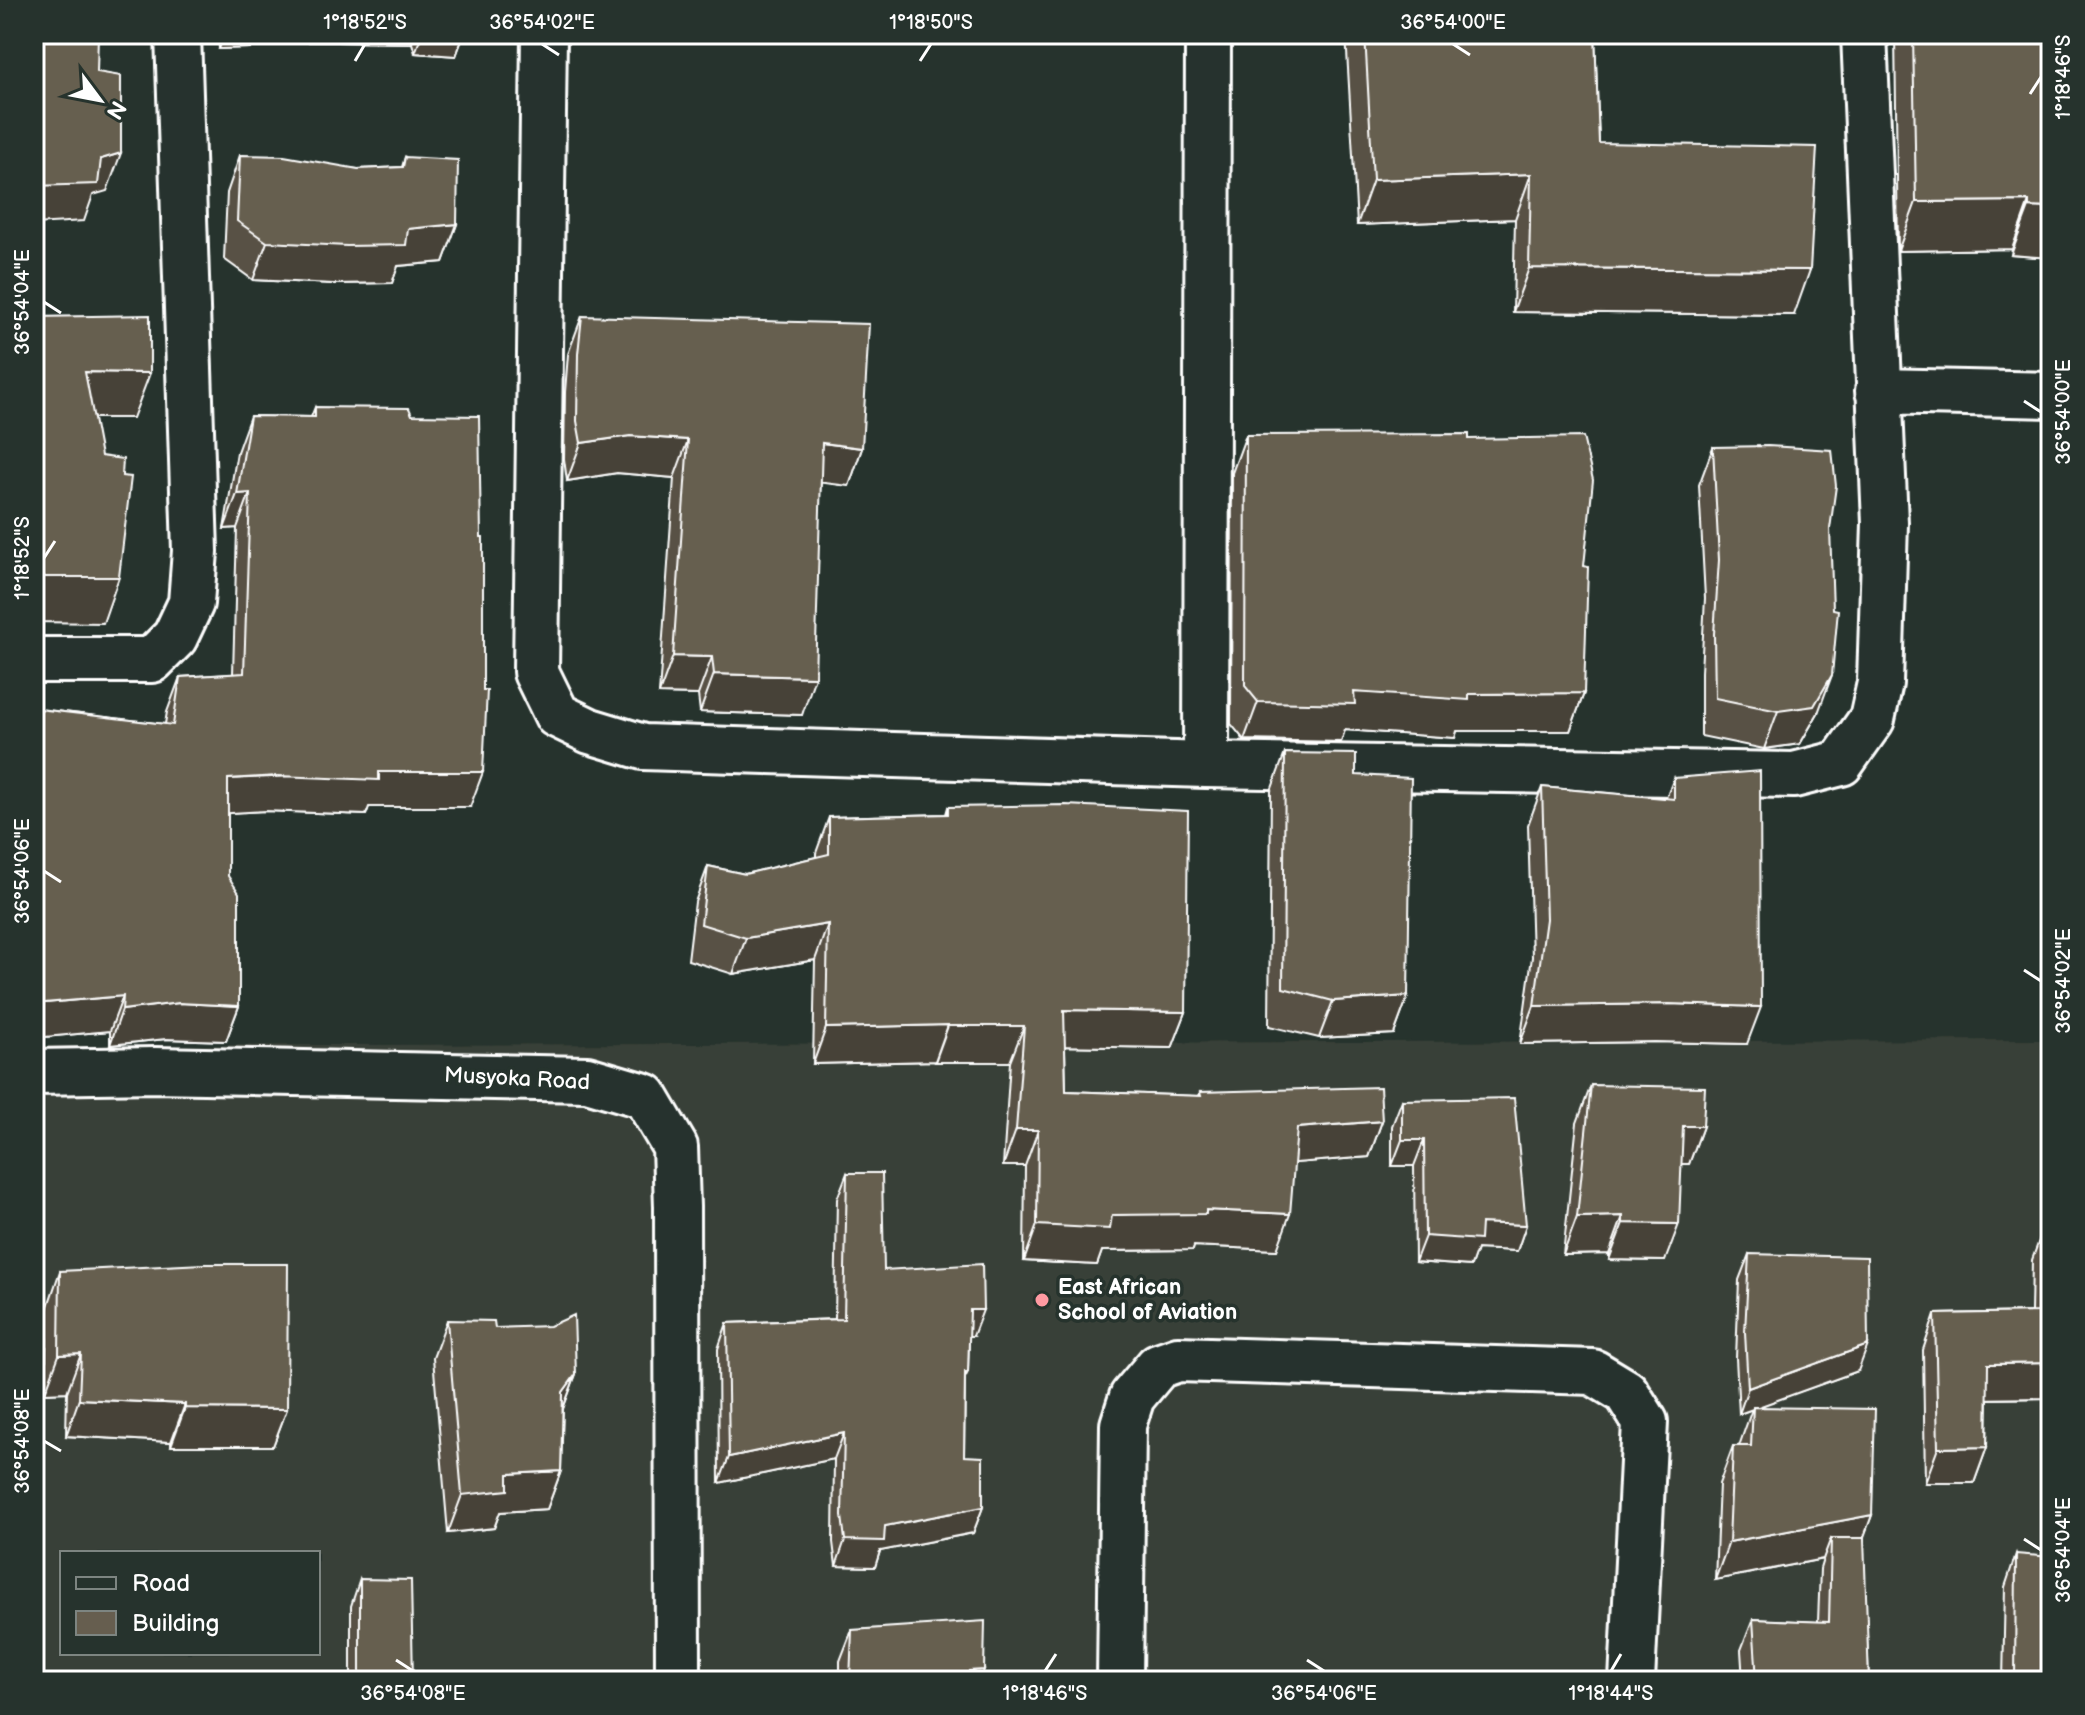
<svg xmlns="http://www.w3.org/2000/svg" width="2085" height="1715" font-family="'Balsamiq Sans',sans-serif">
<rect width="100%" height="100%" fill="#26332d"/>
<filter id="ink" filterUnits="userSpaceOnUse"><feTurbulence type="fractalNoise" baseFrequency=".0125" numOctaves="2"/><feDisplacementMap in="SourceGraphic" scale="16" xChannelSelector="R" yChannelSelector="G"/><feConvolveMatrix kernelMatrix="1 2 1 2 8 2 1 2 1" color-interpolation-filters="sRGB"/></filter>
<g filter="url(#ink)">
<path fill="#394037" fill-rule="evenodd" d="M 2051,1040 L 2051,1681 L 34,1681 L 34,1046 ZM 62,1553 L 318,1553 L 318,1653 L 62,1653 Z"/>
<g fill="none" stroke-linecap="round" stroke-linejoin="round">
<g stroke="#fff" stroke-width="50">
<path id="street" d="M 544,34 L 536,672 L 557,715 L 590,731 L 643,747 L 1206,765 L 1794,775 L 1841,763 L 1872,719 L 1880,683 L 1885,523 L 1864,34
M 1878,391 L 2051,395
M 34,660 L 152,660 L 175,637 L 191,603 L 195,551 L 178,34
M 1206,765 L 1208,34
M 34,1072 L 155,1070 L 587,1079 L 645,1096 L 675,1147 L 677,1207 L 678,1681
M 1120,1681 L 1123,1425 L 1132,1397 L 1158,1366 L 1178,1359 L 1593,1372 L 1626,1392 L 1645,1422 L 1632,1681"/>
</g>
<use href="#street" stroke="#26332d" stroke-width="44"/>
</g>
<path fill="#585144" stroke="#fff" stroke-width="2" d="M 218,34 L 464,34 L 456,56 L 415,53 L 412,43 L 260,41 L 250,48 L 219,49 Z
M 1346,34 L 1595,34 L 1599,143 L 1794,315 L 1513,312 L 1515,219 L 1357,225 Z
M 1895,34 L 2051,34 L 2051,258 L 2011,255 L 2012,249 L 1898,251 Z
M 240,155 L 358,169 L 402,167 L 405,157 L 457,224 L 443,262 L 398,266 L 392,283 L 333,284 L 253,280 L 224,259 L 227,193 Z
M 582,316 L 862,448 L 849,486 L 821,482 L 802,715 L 700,712 L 698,695 L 659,694 L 674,478 L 617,473 L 567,481 L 564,459 L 565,392 L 568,354 Z
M 315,407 L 470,807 L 369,807 L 366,815 L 265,811 L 228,813 L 228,876 L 239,1006 L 226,1041 L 166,1039 L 110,1045 L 110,1031 L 34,1038 L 34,719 L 38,709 L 165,724 L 167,712 L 180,677 L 233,674 L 237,528 L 224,529 L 237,452 L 250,416 L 311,417 Z
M 1246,435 L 1469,439 L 1584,566 L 1584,693 L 1570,731 L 1457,731 L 1455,738 L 1345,730 L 1341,742 L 1244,740 L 1231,724 L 1232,473 Z
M 1713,447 L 1830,529 L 1818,713 L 1800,744 L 1764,749 L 1701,736 L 1701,672 L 1705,598 L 1699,485 Z
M 1285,753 L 1356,775 L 1408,996 L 1394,1034 L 1319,1038 L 1269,1026 L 1271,791 Z
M 1674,778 L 1747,1044 L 1655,1042 L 1520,1044 L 1532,957 L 1528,825 L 1542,787 L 1666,798 Z
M 948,807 L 1186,1012 L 1172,1048 L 1065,1046 L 1066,1091 L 1199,1096 L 1200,1092 L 1382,1121 L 1369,1157 L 1294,1163 L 1277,1250 L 1194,1246 L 1193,1250 L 1102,1251 L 1097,1265 L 1024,1261 L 1025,1166 L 1003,1166 L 1010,1062 L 935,1062 L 935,1061 L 813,1064 L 815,960 L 733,974 L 688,960 L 695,902 L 708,866 L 745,874 L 816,857 L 816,853 L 829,817 L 946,814 Z
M 1591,1085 L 1703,1126 L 1689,1164 L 1681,1164 L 1665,1261 L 1609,1260 L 1609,1254 L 1563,1255 L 1577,1123 Z
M 1402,1100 L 1526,1225 L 1517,1251 L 1477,1249 L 1471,1266 L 1415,1262 L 1414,1166 L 1392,1166 L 1392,1126 Z
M 847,1173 L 884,1270 L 973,1336 L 969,1336 L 968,1372 L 965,1378 L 964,1456 L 983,1507 L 973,1533 L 880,1551 L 875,1567 L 836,1566 L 833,1542 L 834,1459 L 719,1483 L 718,1349 L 727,1323 L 835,1319 L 837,1199 Z
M 2045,1224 L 2051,1398 L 1988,1399 L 1987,1447 L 1974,1483 L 1925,1483 L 1923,1350 L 1935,1314 L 2031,1312 L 2032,1260 Z
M 1749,1254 L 1858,1371 L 1756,1407 L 1872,1515 L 1863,1538 L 1869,1681 L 1743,1681 L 1741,1650 L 1753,1619 L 1818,1622 L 1820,1569 L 1823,1559 L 1715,1580 L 1719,1484 L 1733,1446 L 1739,1446 L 1752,1409 L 1739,1414 L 1736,1358 L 1739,1280 Z
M 60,1271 L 287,1409 L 273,1446 L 171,1446 L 171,1442 L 66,1436 L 67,1392 L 45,1393 L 47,1309 Z
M 447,1320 L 495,1328 L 576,1374 L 563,1409 L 561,1471 L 547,1509 L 500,1512 L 494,1528 L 448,1533 L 433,1358 Z
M 2016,1554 L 2051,1681 L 2003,1681 L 2005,1587 Z
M 360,1579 L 413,1681 L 351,1681 L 351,1606 Z
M 852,1630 L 980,1681 L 840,1681 L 840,1661 Z"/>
<path fill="#474237" stroke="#fff" stroke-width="2" d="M 225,34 L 415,34 L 412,43 L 260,41 L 250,48 L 219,49 Z
M 422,34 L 464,34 L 456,56 L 415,53 Z
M 121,153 L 107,191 L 93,195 L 84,221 L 34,224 L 34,186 L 101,159 Z
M 1531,174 L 1515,219 L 1357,225 L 1373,180 Z
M 2029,201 L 2012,249 L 1898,251 L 1916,202 Z
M 2029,207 L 2051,208 L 2051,258 L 2011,255 Z
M 457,224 L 443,262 L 398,266 L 392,283 L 333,284 L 253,280 L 267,242 Z
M 1529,268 L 1810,270 L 1794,315 L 1513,312 Z
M 85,372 L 150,373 L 133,418 L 68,418 Z
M 630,436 L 688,440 L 674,478 L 617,473 L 567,481 L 581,443 Z
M 822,443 L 862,448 L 849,486 L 808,481 Z
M 250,493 L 237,528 L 224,529 L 237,494 Z
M 34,577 L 119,577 L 103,623 L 34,622 Z
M 673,656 L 712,657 L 698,695 L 659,694 Z
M 714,674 L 815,677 L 802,715 L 700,712 Z
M 1832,675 L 1818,713 L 1800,744 L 1764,749 L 1778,711 Z
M 1354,692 L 1469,694 L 1584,693 L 1570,731 L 1457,731 L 1455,738 L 1345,730 L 1341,742 L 1244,740 L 1258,702 Z
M 379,772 L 483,772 L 470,807 L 369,807 L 366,815 L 265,811 L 215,814 L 228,779 Z
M 828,924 L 815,960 L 733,974 L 746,938 Z
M 123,996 L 110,1031 L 34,1038 L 34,1004 Z
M 1408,996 L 1394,1034 L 1319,1038 L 1333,1001 Z
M 179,1003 L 239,1006 L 226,1041 L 166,1039 L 110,1045 L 122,1010 Z
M 1669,1004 L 1761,1007 L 1747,1044 L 1655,1042 L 1520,1044 L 1534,1006 Z
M 1064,1010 L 1186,1012 L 1172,1048 L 1051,1046 Z
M 948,1025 L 935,1061 L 813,1064 L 826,1028 Z
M 948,1026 L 1024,1026 L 1010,1062 L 935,1062 Z
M 1382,1121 L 1369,1157 L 1284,1164 L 1297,1128 Z
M 1683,1126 L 1703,1126 L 1689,1164 L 1669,1164 Z
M 1016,1130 L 1038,1130 L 1025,1166 L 1003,1166 Z
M 1402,1140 L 1424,1140 L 1414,1166 L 1392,1166 Z
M 1206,1210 L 1290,1214 L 1277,1250 L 1194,1246 L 1193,1250 L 1102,1251 L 1097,1265 L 1024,1261 L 1037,1225 L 1112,1215 Z
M 1623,1216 L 1609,1254 L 1563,1255 L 1577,1217 Z
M 1481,1223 L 1526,1225 L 1517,1251 L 1477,1249 L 1471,1266 L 1415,1262 L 1425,1236 Z
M 1623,1223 L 1679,1224 L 1665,1261 L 1609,1260 Z
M 970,1310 L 983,1310 L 973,1336 L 960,1336 Z
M 1868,1345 L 1858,1371 L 1739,1414 L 1748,1388 Z
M 81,1354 L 67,1392 L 45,1393 L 59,1355 Z
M 2051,1363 L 2051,1398 L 1975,1399 L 1988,1364 Z
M 576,1374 L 562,1411 L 563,1392 Z
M 79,1399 L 185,1404 L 171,1442 L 66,1436 Z
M 185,1408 L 287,1409 L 273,1446 L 171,1446 Z
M 844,1433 L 834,1459 L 719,1483 L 729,1457 Z
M 1987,1447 L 1974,1483 L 1925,1483 L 1938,1448 Z
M 561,1471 L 547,1509 L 500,1512 L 494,1528 L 448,1533 L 462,1495 L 508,1474 Z
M 983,1507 L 973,1533 L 880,1551 L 875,1567 L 836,1566 L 845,1540 L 885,1526 Z
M 1872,1515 L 1858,1553 L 1831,1538 L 1823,1559 L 1715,1580 L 1729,1542 Z
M 984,1670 L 980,1681 L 965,1681 L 969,1671 Z"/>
<path fill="#665e4f" stroke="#fff" stroke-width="2" d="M 34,34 L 98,34 L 97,72 L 121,76 L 121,153 L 101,159 L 98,184 L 34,186 Z
M 1365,34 L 1595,34 L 1599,143 L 1817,147 L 1810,270 L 1529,268 L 1531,174 L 1373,180 Z
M 1913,34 L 2051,34 L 2051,208 L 2029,207 L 2029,201 L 1916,202 Z
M 240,155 L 284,156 L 358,169 L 403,167 L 405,157 L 458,160 L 457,224 L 408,229 L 406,245 L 347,246 L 267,242 L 237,221 Z
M 150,315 L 150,373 L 85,372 L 101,456 L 123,459 L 122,476 L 131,477 L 119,577 L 34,577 L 34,317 Z
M 582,316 L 869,324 L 862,448 L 822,443 L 815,677 L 714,674 L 712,657 L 673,656 L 688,440 L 630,436 L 581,443 L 577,421 L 578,354 Z
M 315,407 L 409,408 L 412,415 L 479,416 L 481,537 L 483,537 L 483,690 L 487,690 L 483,772 L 379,772 L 379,780 L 278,776 L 228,779 L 228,876 L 239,893 L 239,1006 L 179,1003 L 122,1010 L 123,996 L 34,1004 L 34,1016 L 34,734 L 38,734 L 38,709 L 173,725 L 180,677 L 244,673 L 250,493 L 237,494 L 250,416 L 315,417 Z
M 1469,434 L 1469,439 L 1583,437 L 1593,480 L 1584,566 L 1588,567 L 1584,693 L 1469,694 L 1469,700 L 1354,692 L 1355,704 L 1258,702 L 1245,686 L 1246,435 Z
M 1768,446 L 1832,450 L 1836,486 L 1830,529 L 1833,609 L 1838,610 L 1832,675 L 1814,706 L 1778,711 L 1715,698 L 1714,634 L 1719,560 L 1713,447 Z
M 1285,753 L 1356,754 L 1356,775 L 1411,778 L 1408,996 L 1333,1001 L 1283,988 Z
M 1760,771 L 1761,1007 L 1669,1004 L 1534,1006 L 1546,919 L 1542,787 L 1674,799 L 1674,778 Z
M 1066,805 L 1188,811 L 1186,1012 L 1064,1010 L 1066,1091 L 1201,1096 L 1200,1092 L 1380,1087 L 1382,1121 L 1297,1128 L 1290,1214 L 1206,1210 L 1206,1214 L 1112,1215 L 1110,1229 L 1037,1225 L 1038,1130 L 1016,1130 L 1024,1026 L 948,1026 L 948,1025 L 826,1028 L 828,924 L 746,938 L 701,924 L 708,866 L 745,874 L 829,854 L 829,817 L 948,814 L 948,807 Z
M 1591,1085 L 1705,1087 L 1703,1126 L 1683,1126 L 1679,1224 L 1623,1223 L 1623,1216 L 1577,1217 Z
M 1514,1098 L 1526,1225 L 1481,1223 L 1480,1240 L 1425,1236 L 1424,1140 L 1402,1140 L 1402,1100 Z
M 847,1173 L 882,1173 L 884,1270 L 982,1264 L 983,1310 L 970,1310 L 968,1372 L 965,1372 L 964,1456 L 983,1457 L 983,1507 L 885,1526 L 884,1541 L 845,1540 L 842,1516 L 844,1433 L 729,1457 L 727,1323 L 844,1319 Z
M 2045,1224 L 2051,1224 L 2051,1363 L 1988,1364 L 1987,1447 L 1938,1448 L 1935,1314 L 2043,1312 Z
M 1749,1254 L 1867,1257 L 1868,1345 L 1748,1388 L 1745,1332 Z
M 204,1264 L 288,1264 L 287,1409 L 185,1408 L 185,1404 L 79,1399 L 81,1354 L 59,1355 L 60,1271 Z
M 574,1315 L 576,1374 L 563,1392 L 561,1471 L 508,1474 L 508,1490 L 462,1495 L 447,1320 L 494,1321 L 495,1328 L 550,1326 Z
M 1753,1407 L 1875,1409 L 1872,1515 L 1729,1542 L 1733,1446 L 1751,1446 Z
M 1831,1538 L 1864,1538 L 1869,1681 L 1757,1681 L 1753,1619 L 1829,1622 Z
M 2016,1554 L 2051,1557 L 2051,1681 L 2015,1681 Z
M 360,1579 L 411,1580 L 413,1681 L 360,1681 Z
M 985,1621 L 984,1670 L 969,1671 L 969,1681 L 850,1681 L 852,1630 Z
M 1988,1677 L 1988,1681 L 1942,1681 Z"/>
</g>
<path fill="none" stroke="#fff" stroke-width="3" d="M 542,44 L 559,55M 1453,44 L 1470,55M 355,61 L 365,44M 920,61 L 931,44M 2030,94 L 2041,77M 44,302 L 61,313M 2024,401 L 2041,412M 44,558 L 55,541M 44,871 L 61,882M 2024,970 L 2041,981M 44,1441 L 61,1451M 2024,1539 L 2041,1550M 396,1660 L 413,1671M 1307,1660 L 1324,1671M 1045,1671 L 1056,1654M 1611,1671 L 1621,1654"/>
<circle fill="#ff9aa2" stroke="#26332d" stroke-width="3" cx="1042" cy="1300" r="8"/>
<g text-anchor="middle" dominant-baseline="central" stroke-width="7" stroke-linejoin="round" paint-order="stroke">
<g font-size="22" fill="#fff" stroke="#26332d">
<text transform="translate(517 1079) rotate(3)">Musyoka Road</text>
</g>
<g font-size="22" font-weight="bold" fill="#fff" stroke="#26332d" text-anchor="start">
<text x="1058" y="1287">East African<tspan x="1058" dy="25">School of Aviation</tspan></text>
</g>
</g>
<rect width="2085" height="1715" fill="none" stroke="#26332d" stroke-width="88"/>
<rect x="60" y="1551" width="260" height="104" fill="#26332d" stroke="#7d8581" stroke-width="2"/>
<rect x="76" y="1577" width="40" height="12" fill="#26332d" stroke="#7d8581" stroke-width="2"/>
<text x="132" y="1591" font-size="24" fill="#ffffff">Road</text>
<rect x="76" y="1611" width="40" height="24" fill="#665e4f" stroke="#7d8581" stroke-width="2"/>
<text x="132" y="1631" font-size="24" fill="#ffffff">Building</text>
<g transform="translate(100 100) rotate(122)" stroke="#26332d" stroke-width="6" paint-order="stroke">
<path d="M0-6L14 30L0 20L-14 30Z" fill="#ffffff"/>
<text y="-12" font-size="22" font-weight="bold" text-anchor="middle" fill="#ffffff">N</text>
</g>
<rect x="44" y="44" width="1997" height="1627" fill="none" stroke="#fff" stroke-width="3"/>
<g font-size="20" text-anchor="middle" fill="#fff">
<text x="365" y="29">1°18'52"S</text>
<text x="542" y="29">36°54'02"E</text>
<text x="931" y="29">1°18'50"S</text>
<text x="1453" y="29">36°54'00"E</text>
<text transform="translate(2063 77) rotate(-90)" y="7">1°18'46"S</text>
<text transform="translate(22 302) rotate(-90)" y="7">36°54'04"E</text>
<text transform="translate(2063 412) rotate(-90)" y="7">36°54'00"E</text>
<text transform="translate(22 558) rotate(-90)" y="7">1°18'52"S</text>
<text transform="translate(22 871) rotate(-90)" y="7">36°54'06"E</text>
<text transform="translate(2063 981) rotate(-90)" y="7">36°54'02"E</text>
<text transform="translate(22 1441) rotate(-90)" y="7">36°54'08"E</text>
<text transform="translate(2063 1550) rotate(-90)" y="7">36°54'04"E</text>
<text x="413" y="1700">36°54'08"E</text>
<text x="1045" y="1700">1°18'46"S</text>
<text x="1324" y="1700">36°54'06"E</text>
<text x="1611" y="1700">1°18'44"S</text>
</g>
</svg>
